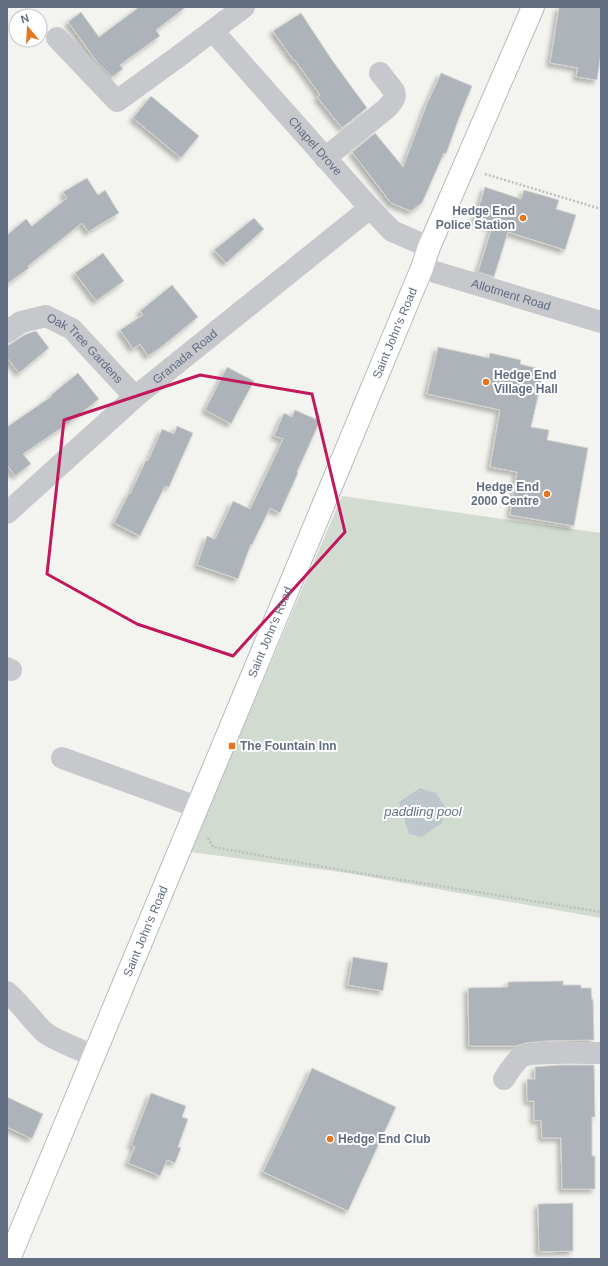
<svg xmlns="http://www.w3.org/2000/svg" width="608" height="1266" font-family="Helvetica,sans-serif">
<defs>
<filter id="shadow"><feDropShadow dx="-3.5" dy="3.5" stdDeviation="2" flood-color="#0004"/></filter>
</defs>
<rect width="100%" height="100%" fill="#f3f4ef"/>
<path fill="#d2dbd0" d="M 342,496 L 601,533 L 601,918 L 347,873 L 190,852 Z"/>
<path fill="#bfc7cd" d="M 420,788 L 436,793 L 445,807 L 442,823 L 422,837 L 409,834 L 399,802 Z"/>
<path fill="#aeb3b9" stroke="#d4d5d2" filter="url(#shadow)" d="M 139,7 L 186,7 L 156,30 L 160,36 L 120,65 L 123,69 L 112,77 L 97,62 L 68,22 L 81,12 L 99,37 Z
M 559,7 L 601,7 L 601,53 L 597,80 L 576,77 L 578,68 L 550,63 Z
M 301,13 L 332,60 L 367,108 L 342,128 L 317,97 L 320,95 L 295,60 L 294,61 L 273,31 Z
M 441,73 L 472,86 L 459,118 L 446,154 L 444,153 L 422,203 L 411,211 L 391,203 L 352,152 L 375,133 L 403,167 L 426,106 Z
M 151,96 L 199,136 L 181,158 L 133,118 Z
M 87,178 L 98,195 L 105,190 L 119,213 L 88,232 L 82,223 L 28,266 L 29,268 L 7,284 L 7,235 L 26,219 L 32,226 L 67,198 L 63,192 Z
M 485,187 L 521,199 L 524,190 L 559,200 L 556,209 L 576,215 L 565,250 L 508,232 L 494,277 L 478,272 L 492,227 L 474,222 Z
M 254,218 L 264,229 L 226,263 L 214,250 Z
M 103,253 L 124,281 L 96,301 L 75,273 Z
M 172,285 L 198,317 L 160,348 L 148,356 L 140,344 L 133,349 L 120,330 L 143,315 L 140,311 Z
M 36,331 L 49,348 L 19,373 L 7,358 L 7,346 L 26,334 Z
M 438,347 L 489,358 L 490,353 L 521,360 L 520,364 L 544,370 L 531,427 L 549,430 L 547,440 L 588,448 L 574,526 L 510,515 L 517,472 L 490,467 L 500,410 L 427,394 Z
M 227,367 L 254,381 L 231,424 L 205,410 Z
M 78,373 L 99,399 L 70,422 L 23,454 L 31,464 L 15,476 L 7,465 L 7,427 L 52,396 L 51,395 Z
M 295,410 L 320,421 L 297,472 L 298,473 L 280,513 L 270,508 L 252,545 L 251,544 L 238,579 L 197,565 L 207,536 L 215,539 L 233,501 L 250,509 L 283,439 L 274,436 L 284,413 L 292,417 Z
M 177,426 L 193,433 L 169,487 L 165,486 L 140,536 L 114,523 L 129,493 L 130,494 L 146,460 L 148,461 L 162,429 L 174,434 Z
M 353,957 L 388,963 L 383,991 L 348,985 Z
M 563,981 L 563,985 L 581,985 L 581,988 L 591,988 L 592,1000 L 593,999 L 594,1040 L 546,1041 L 525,1043 L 516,1046 L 469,1046 L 468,988 L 508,987 L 508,982 Z
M 559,1065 L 594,1065 L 595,1117 L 592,1117 L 592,1156 L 595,1156 L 595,1189 L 562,1189 L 561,1138 L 542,1138 L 541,1120 L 534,1121 L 534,1101 L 527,1101 L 527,1079 L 535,1079 L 535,1067 Z
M 312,1068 L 396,1107 L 348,1211 L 263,1172 Z
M 151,1093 L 186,1106 L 182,1117 L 188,1119 L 178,1147 L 181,1148 L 175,1163 L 167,1160 L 160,1176 L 128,1163 L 135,1147 L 131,1145 Z
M 7,1097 L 43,1114 L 32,1139 L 7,1127 Z
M 573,1203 L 573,1251 L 539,1252 L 538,1204 Z"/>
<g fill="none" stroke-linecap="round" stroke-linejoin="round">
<g stroke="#b6b9bd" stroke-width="24">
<g id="major">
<path id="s5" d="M 9,1259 L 422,268 L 429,247 L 533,7"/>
</g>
</g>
<path stroke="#bdbec0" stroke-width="2.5" stroke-dasharray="2 2" stroke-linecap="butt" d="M 485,174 L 601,209
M 208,838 L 213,847 L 347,871 L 601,912"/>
<g stroke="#c6c8cc" stroke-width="22">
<path id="s1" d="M 213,31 L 370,208 L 392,231 L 429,247"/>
<path d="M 57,38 L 117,101 L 175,59 L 244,7"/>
<path d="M 325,158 L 387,108 C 391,103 397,99 394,91 L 380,73"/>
<path id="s2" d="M 422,268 L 601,322"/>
<path id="s3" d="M 7,332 L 21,322 L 46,316 L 72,329 L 135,397"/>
<path id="s4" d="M 7,513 L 135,397 L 370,208"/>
<path d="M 7,668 L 11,670"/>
<path d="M 62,758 L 197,807"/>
<path d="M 7,992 C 21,1004 31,1019 43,1031 C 53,1040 81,1050 94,1056"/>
<path d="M 504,1079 C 508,1073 515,1061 521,1057 C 531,1051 586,1053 601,1053"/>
</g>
<use href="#major" stroke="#fff" stroke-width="22"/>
</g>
<path fill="none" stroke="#c2185b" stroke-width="3" stroke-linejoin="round" d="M 200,375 L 312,394 L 345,532 L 233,656 L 137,624 L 47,574 L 64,420 Z"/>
<g fill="#e5751e" stroke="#fff" stroke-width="1.5">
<circle cx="523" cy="218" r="4"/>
<circle cx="486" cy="382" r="4"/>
<circle cx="547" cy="494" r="4"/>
<rect x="228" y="742" width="8" height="8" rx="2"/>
<circle cx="330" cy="1139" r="4"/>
</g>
<g text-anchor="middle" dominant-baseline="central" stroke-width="4" stroke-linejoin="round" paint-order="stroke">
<g font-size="12" fill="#626d81" stroke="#fff">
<text stroke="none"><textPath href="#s1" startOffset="154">Chapel Drove</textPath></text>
<text stroke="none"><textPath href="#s2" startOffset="93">Allotment Road</textPath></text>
<text stroke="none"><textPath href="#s5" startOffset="1003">Saint John's Road</textPath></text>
<text stroke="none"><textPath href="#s3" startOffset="94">Oak Tree Gardens</textPath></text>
<text stroke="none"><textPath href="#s4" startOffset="237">Granada Road</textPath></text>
<text stroke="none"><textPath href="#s5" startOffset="679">Saint John's Road</textPath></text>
<text stroke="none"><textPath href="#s5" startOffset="355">Saint John's Road</textPath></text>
</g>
<g font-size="12" font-weight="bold" fill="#626d81" stroke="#fff" text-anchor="start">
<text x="515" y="211" text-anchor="end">Hedge End<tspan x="515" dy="14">Police Station</tspan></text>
<text x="494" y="375">Hedge End<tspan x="494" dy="14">Village Hall</tspan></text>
<text x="539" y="487" text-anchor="end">Hedge End<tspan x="539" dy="14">2000 Centre</tspan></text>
<text x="240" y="746">The Fountain Inn</text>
<text x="338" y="1139">Hedge End Club</text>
</g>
<g font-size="13" font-style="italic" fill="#637585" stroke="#fff">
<text x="423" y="811">paddling pool</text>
</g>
</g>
<rect width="608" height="1266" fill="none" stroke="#626d81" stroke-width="16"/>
<g transform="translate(28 28) rotate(342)"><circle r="19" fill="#ffffff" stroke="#c0c5cd"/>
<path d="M0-3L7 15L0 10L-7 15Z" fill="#e5751e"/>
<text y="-6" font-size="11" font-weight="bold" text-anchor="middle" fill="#626d81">N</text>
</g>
</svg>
